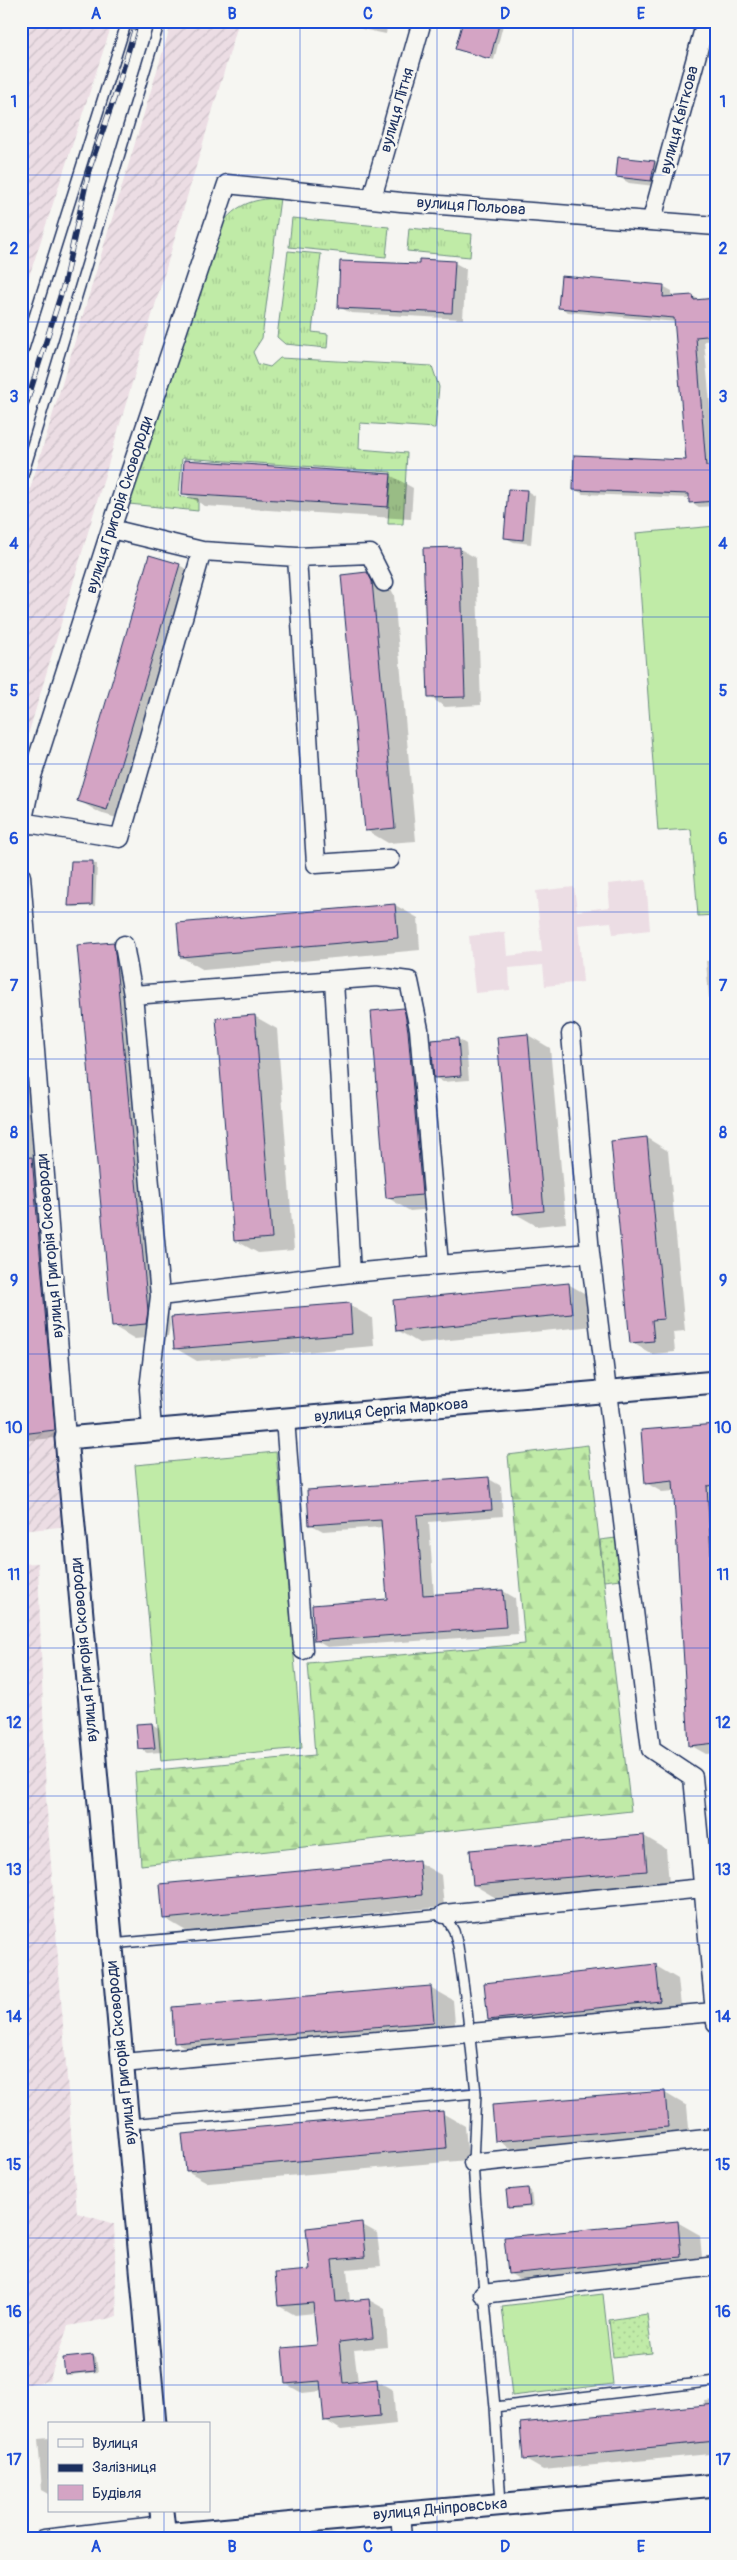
<svg xmlns="http://www.w3.org/2000/svg" width="737" height="2560" font-family="Pangolin,sans-serif">
<defs>
<pattern id="industrial-furrows" width="10" height="10" patternUnits="userSpaceOnUse" patternTransform="scale(1.25)"><rect width="10" height="10" fill="#ecdde4"/><path d="M-1 1l2-2M0 10L10 0M9 11l2-2" fill="none" stroke="#cabec6"/></pattern>
<pattern id="grass-tufts" width="24" height="20" patternUnits="userSpaceOnUse" patternTransform="scale(1.25)"><rect width="24" height="20" fill="#c0eba7"/><path d="M3 7l-1-3M5 7V3M7 7l1-3M15 17l-1-3M17 17v-4M19 17l1-3" fill="none" stroke="#a4ca92"/></pattern>
<pattern id="forest-firs" width="22" height="20" patternUnits="userSpaceOnUse" patternTransform="scale(1.25)"><rect width="22" height="20" fill="#c0eba7"/><path d="M5 1l3.5 6h-7zM16 11l3.5 6h-7z" fill="#a4ca92"/></pattern>
<pattern id="park-dots" width="8" height="8" patternUnits="userSpaceOnUse" patternTransform="scale(1.25)"><rect width="8" height="8" fill="#c0eba7"/><path d="M2 2h.1M6 6h.1" fill="none" stroke="#a4ca92" stroke-width="1.8" stroke-linecap="round"/></pattern>
</defs>
<rect width="100%" height="100%" fill="#f6f6f2"/>
<filter id="ink" filterUnits="userSpaceOnUse"><feTurbulence type="fractalNoise" baseFrequency=".02" numOctaves="2"/><feDisplacementMap in="SourceGraphic" scale="10" xChannelSelector="R" yChannelSelector="G"/><feConvolveMatrix kernelMatrix="1 2 1 2 8 2 1 2 1" color-interpolation-filters="sRGB"/></filter>
<g filter="url(#ink)">
<path fill="#ecdde4" d="M 646,880 L 650,930 L 613,934 L 611,922 L 578,925 L 583,982 L 545,986 L 543,965 L 509,968 L 510,990 L 475,993 L 469,936 L 505,932 L 507,956 L 542,952 L 536,891 L 574,887 L 577,911 L 610,907 L 608,884 Z"/>
<path fill="url(#industrial-furrows)" d="M 21,21 L 113,21 L 21,301 Z
M 172,21 L 239,21 L 21,759 L 21,519 Z
M 59,1430 L 69,1526 L 21,1531 L 21,1434 Z
M 38,1563 L 46,1798 L 77,2213 L 114,2224 L 117,2317 L 68,2326 L 49,2381 L 21,2385 L 21,1564 Z"/>
<path fill="url(#grass-tufts)" stroke="#6e8d82" d="M 280,198 L 262,338 L 253,352 L 258,364 L 270,367 L 280,358 L 432,366 L 439,387 L 435,428 L 360,423 L 359,449 L 407,453 L 403,524 L 388,524 L 391,472 L 182,458 L 179,496 L 198,499 L 198,511 L 129,504 L 223,222 C 240,202 256,199 280,198 Z
M 292,218 L 389,227 L 386,257 L 289,247 Z
M 409,228 L 472,234 L 470,257 L 407,251 Z
M 288,251 L 321,254 L 312,332 L 328,334 L 327,348 L 285,344 L 277,337 Z"/>
<path fill="url(#forest-firs)" stroke="#6e8d82" d="M 588,1445 L 631,1811 L 141,1865 L 135,1772 L 315,1755 L 308,1663 L 525,1644 L 508,1455 Z"/>
<path fill="url(#park-dots)" stroke="#6e8d82" d="M 624,1537 L 629,1578 L 604,1581 L 600,1540 Z
M 647,2314 L 652,2353 L 613,2357 L 609,2320 Z"/>
<path fill="#c0eba7" stroke="#6e8d82" d="M 716,526 L 716,915 L 698,916 L 691,829 L 658,831 L 636,533 Z
M 276,1452 L 302,1748 L 161,1761 L 135,1465 Z
M 603,2294 L 613,2384 L 512,2396 L 502,2306 Z"/>
<path fill="#0003" d="M 360,21 L 388,21 L 386,34 L 362,29 L 358,27 Z
M 464,21 L 504,21 L 494,60 L 457,49 Z
M 655,162 L 667,169 L 663,187 L 629,183 L 617,176 Z
M 455,263 L 466,269 L 463,319 L 351,313 L 339,307 Z
M 663,286 L 672,291 L 672,298 L 693,296 L 701,301 L 716,299 L 716,340 L 704,341 L 716,466 L 716,506 L 699,507 L 691,502 L 690,498 L 583,494 L 574,489 L 687,461 L 676,322 L 568,312 L 559,307 Z
M 390,475 L 413,488 L 411,519 L 205,506 L 183,493 Z
M 527,491 L 535,496 L 531,544 L 514,542 L 506,538 Z
M 460,549 L 476,558 L 481,705 L 445,707 L 430,697 Z
M 179,565 L 202,578 L 130,822 L 100,813 L 78,800 Z
M 367,574 L 390,587 L 394,595 L 416,841 L 388,843 L 366,830 Z
M 72,862 L 97,864 L 95,906 L 73,907 L 69,905 Z
M 395,905 L 418,918 L 420,950 L 204,970 L 181,957 L 179,924 Z
M 114,943 L 136,956 L 170,1325 L 168,1336 L 135,1339 L 113,1326 Z
M 716,960 L 716,1002 L 709,998 L 706,961 Z
M 21,986 L 66,1437 L 21,1441 Z
M 403,1009 L 426,1022 L 430,1041 L 458,1039 L 466,1044 L 469,1080 L 443,1082 L 433,1076 L 444,1208 L 410,1211 L 388,1198 Z
M 254,1016 L 277,1029 L 294,1250 L 258,1253 L 235,1240 Z
M 528,1035 L 550,1048 L 566,1223 L 537,1226 L 514,1213 Z
M 647,1138 L 668,1151 L 685,1331 L 673,1332 L 675,1352 L 652,1354 L 631,1342 Z
M 568,1284 L 591,1297 L 594,1326 L 419,1343 L 397,1330 Z
M 349,1305 L 372,1318 L 374,1346 L 197,1361 L 175,1348 Z
M 716,1425 L 716,1753 L 706,1754 L 690,1745 L 675,1491 L 662,1492 L 646,1483 Z
M 489,1479 L 501,1486 L 503,1516 L 429,1522 L 434,1596 L 503,1591 L 515,1598 L 518,1634 L 327,1647 L 315,1640 L 388,1600 L 383,1527 L 323,1531 L 310,1524 Z
M 152,1724 L 160,1729 L 162,1752 L 147,1753 L 139,1748 Z
M 644,1836 L 666,1849 L 669,1883 L 496,1898 L 474,1885 Z
M 418,1862 L 441,1875 L 444,1907 L 186,1931 L 164,1918 Z
M 656,1966 L 678,1979 L 682,2014 L 511,2032 L 489,2019 Z
M 430,1987 L 453,2000 L 456,2035 L 198,2055 L 176,2042 Z
M 665,2093 L 687,2106 L 690,2139 L 519,2153 L 496,2140 Z
M 442,2113 L 465,2126 L 468,2160 L 209,2183 L 187,2171 Z
M 528,2189 L 531,2191 L 533,2207 L 513,2209 L 509,2207 Z
M 677,2222 L 700,2235 L 703,2269 L 531,2286 L 509,2273 Z
M 361,2224 L 377,2233 L 381,2266 L 347,2269 L 350,2302 L 369,2300 L 385,2309 L 388,2347 L 354,2350 L 358,2382 L 377,2381 L 393,2390 L 396,2424 L 341,2430 L 325,2420 L 322,2391 L 302,2393 L 286,2384 L 318,2346 L 315,2313 L 295,2315 L 279,2306 L 311,2271 Z
M 93,2356 L 96,2358 L 98,2372 L 70,2375 L 66,2373 Z
M 716,2400 L 716,2458 L 710,2454 L 543,2470 L 524,2459 L 706,2406 L 705,2401 Z
M 49,2438 L 49,2494 L 42,2490 L 38,2439 Z
M 670,2532 L 682,2539 L 587,2539 Z"/>
<path fill="#d4a4c4" stroke="#1b2f5e" d="M 463,21 L 500,21 L 490,59 L 455,49 Z
M 618,157 L 655,161 L 651,181 L 616,177 Z
M 419,259 L 455,261 L 452,313 L 338,308 L 340,261 L 419,264 Z
M 561,276 L 664,285 L 663,297 L 693,295 L 694,300 L 716,298 L 716,335 L 696,337 L 706,466 L 716,465 L 716,501 L 689,503 L 689,494 L 573,490 L 574,455 L 686,460 L 674,318 L 558,308 Z
M 184,460 L 391,474 L 388,507 L 182,494 Z
M 508,489 L 527,490 L 523,540 L 504,538 Z
M 460,547 L 465,697 L 428,698 L 423,548 Z
M 149,555 L 180,564 L 107,810 L 77,801 Z
M 367,572 L 372,581 L 395,828 L 365,831 L 341,575 Z
M 71,861 L 93,861 L 92,905 L 68,906 Z
M 395,904 L 398,938 L 180,957 L 177,923 Z
M 114,942 L 148,1311 L 146,1324 L 112,1327 L 77,945 Z
M 404,1008 L 408,1031 L 422,1195 L 386,1198 L 371,1011 Z
M 255,1015 L 272,1238 L 234,1241 L 216,1018 Z
M 528,1034 L 544,1211 L 513,1214 L 497,1037 Z
M 458,1038 L 461,1076 L 434,1078 L 431,1040 Z
M 647,1137 L 664,1319 L 652,1320 L 654,1341 L 630,1343 L 611,1141 Z
M 32,1157 L 55,1430 L 21,1434 L 21,1158 Z
M 569,1283 L 572,1314 L 396,1331 L 393,1300 Z
M 350,1303 L 352,1334 L 174,1349 L 171,1317 Z
M 716,1424 L 716,1479 L 714,1479 L 714,1485 L 707,1486 L 716,1641 L 716,1743 L 689,1746 L 673,1481 L 645,1484 L 641,1430 Z
M 489,1477 L 492,1510 L 417,1515 L 423,1595 L 503,1590 L 506,1627 L 314,1641 L 312,1605 L 387,1599 L 381,1520 L 309,1525 L 307,1490 Z
M 152,1723 L 155,1748 L 138,1749 L 136,1724 Z
M 644,1835 L 647,1871 L 473,1885 L 470,1850 Z
M 419,1860 L 422,1895 L 163,1919 L 160,1884 Z
M 656,1964 L 660,2001 L 488,2020 L 484,1983 Z
M 431,1986 L 434,2022 L 174,2043 L 172,2007 Z
M 665,2091 L 668,2127 L 495,2141 L 492,2105 Z
M 443,2111 L 446,2148 L 186,2171 L 182,2134 Z
M 528,2188 L 530,2206 L 508,2208 L 506,2190 Z
M 678,2221 L 681,2257 L 508,2274 L 504,2237 Z
M 362,2222 L 365,2257 L 332,2260 L 336,2302 L 369,2299 L 373,2338 L 339,2342 L 343,2383 L 377,2379 L 380,2416 L 324,2421 L 320,2381 L 285,2384 L 282,2348 L 317,2345 L 313,2303 L 278,2306 L 275,2273 L 310,2270 L 306,2228 Z
M 93,2355 L 95,2371 L 65,2374 L 63,2358 Z
M 716,2404 L 716,2441 L 523,2460 L 520,2423 Z"/>
<g fill="none" stroke-linecap="round" stroke-linejoin="round">
<g stroke="#1b2f5e" stroke-width="12">
<path id="service" d="M 21,358 L 127,21
M 21,482 L 160,21
M 111,1944 L 444,1914 L 454,1931 L 458,1946 L 467,2010 L 476,2093 L 473,2163 L 476,2206 L 495,2407 L 501,2504
M 129,2124 L 476,2093
M 495,2407 L 716,2381"/>
</g>
<g stroke="#1b2f5e" stroke-width="21">
<path id="minor" d="M 372,198 L 422,21
M 652,219 L 706,21
M 111,529 L 202,551 L 297,557 L 370,554 L 384,582
M 297,557 L 316,864 L 390,859
M 22,825 L 33,824 L 120,838 L 202,551
M 21,829 L 32,776 L 111,529 L 227,184 L 401,202 L 716,226
M 21,876 L 66,1438
M 124,945 L 133,995 L 160,1296 L 149,1389 L 152,1430
M 334,981 L 351,1273
M 133,995 L 377,977 L 409,981 L 419,1029 L 439,1265 L 590,1253 L 651,1749 L 693,1777 L 716,2023
M 571,1034 L 590,1253
M 160,1296 L 351,1273 L 439,1265
M 285,1419 L 303,1650
M 444,1914 L 703,1888
M 122,2063 L 714,2012
M 473,2163 L 716,2138
M 483,2294 L 716,2266
M 400,2512 L 402,2539
M 44,2539 L 164,2525"/>
</g>
<g stroke="#1b2f5e" stroke-width="25">
<path id="tertiary" d="M 155,2424 L 66,1438 L 716,1382
M 162,2511 L 165,2539
M 164,2535 L 716,2485"/>
</g>
<use href="#service" stroke="#f6f6f2" stroke-width="9"/>
<use href="#minor" stroke="#f6f6f2" stroke-width="18"/>
<use href="#tertiary" stroke="#f6f6f2" stroke-width="21"/>
<g stroke="#1b2f5e" stroke-width="5.5">
<path id="rail" d="M 21,421 L 64,284 L 89,170 L 117,90 L 137,21"/>
</g>
<use href="#rail" stroke="#f6f6f2" stroke-width="4" stroke-dasharray="11" stroke-linecap="butt"/>
</g>
</g>
<path fill="none" stroke="#1d4ed8" stroke-width="1" stroke-opacity="0.55" d="M 164,21 L 164,2424M 300,21 L 300,2539M 437,21 L 437,2539M 573,21 L 573,2539M 21,175 L 716,175M 21,322 L 716,322M 21,470 L 716,470M 21,617 L 716,617M 21,764 L 716,764M 21,912 L 716,912M 21,1059 L 716,1059M 21,1206 L 716,1206M 21,1354 L 716,1354M 21,1501 L 716,1501M 21,1648 L 716,1648M 21,1796 L 716,1796M 21,1943 L 716,1943M 21,2090 L 716,2090M 21,2238 L 716,2238M 21,2385 L 716,2385M 164,2511 L 164,2539"/>
<g text-anchor="middle" dominant-baseline="central" stroke-width="5" stroke-linejoin="round" paint-order="stroke">
<g font-size="16" fill="#1b2f5e" stroke="#f6f6f2">
<text transform="translate(397 110) rotate(-74)">вулиця Літня</text>
<text transform="translate(679 120) rotate(-75)">вулиця Квіткова</text>
<text transform="translate(471 206) rotate(4)">вулиця Польова</text>
<text transform="translate(119 505) rotate(-72)">вулиця Григорія Сковороди</text>
<text transform="translate(50 1246) rotate(-95)">вулиця Григорія Сковороди</text>
<text transform="translate(391 1410) rotate(-5)">вулиця Сергія Маркова</text>
<text transform="translate(84 1650) rotate(-95)">вулиця Григорія Сковороди</text>
<text transform="translate(121 2053) rotate(-96)">вулиця Григорія Сковороди</text>
<text transform="translate(440 2509) rotate(-5)">вулиця Дніпровська</text>
</g>
</g>
<rect width="737" height="2560" fill="none" stroke="#f6f6f2" stroke-width="55"/>
<rect x="48" y="2422" width="162" height="90" fill="#f6f6f2" stroke="#9ea6b7"/>
<rect x="58" y="2439" width="25" height="8" fill="#f6f6f2" stroke="#9ea6b7"/>
<text x="92" y="2448" font-size="15" fill="#1b2f5e">Вулиця</text>
<rect x="58" y="2464" width="25" height="8" fill="#1b2f5e" stroke="#9ea6b7"/>
<text x="92" y="2472" font-size="15" fill="#1b2f5e">Залізниця</text>
<rect x="58" y="2485" width="25" height="15" fill="#d4a4c4" stroke="#9ea6b7"/>
<text x="92" y="2498" font-size="15" fill="#1b2f5e">Будівля</text>
<rect x="28" y="28" width="682" height="2504" fill="none" stroke="#1d4ed8" stroke-width="2"/>
<g font-size="16" text-anchor="middle" font-weight="bold" fill="#1d4ed8">
<text x="96" y="19">A</text>
<text x="232" y="19">B</text>
<text x="368" y="19">C</text>
<text x="505" y="19">D</text>
<text x="641" y="19">E</text>
<text x="14" y="107">1</text>
<text x="723" y="107">1</text>
<text x="14" y="254">2</text>
<text x="723" y="254">2</text>
<text x="14" y="402">3</text>
<text x="723" y="402">3</text>
<text x="14" y="549">4</text>
<text x="723" y="549">4</text>
<text x="14" y="696">5</text>
<text x="723" y="696">5</text>
<text x="14" y="844">6</text>
<text x="723" y="844">6</text>
<text x="14" y="991">7</text>
<text x="723" y="991">7</text>
<text x="14" y="1138">8</text>
<text x="723" y="1138">8</text>
<text x="14" y="1286">9</text>
<text x="723" y="1286">9</text>
<text x="14" y="1433">10</text>
<text x="723" y="1433">10</text>
<text x="14" y="1580">11</text>
<text x="723" y="1580">11</text>
<text x="14" y="1728">12</text>
<text x="723" y="1728">12</text>
<text x="14" y="1875">13</text>
<text x="723" y="1875">13</text>
<text x="14" y="2022">14</text>
<text x="723" y="2022">14</text>
<text x="14" y="2170">15</text>
<text x="723" y="2170">15</text>
<text x="14" y="2317">16</text>
<text x="723" y="2317">16</text>
<text x="14" y="2465">17</text>
<text x="723" y="2465">17</text>
<text x="96" y="2552">A</text>
<text x="232" y="2552">B</text>
<text x="368" y="2552">C</text>
<text x="505" y="2552">D</text>
<text x="641" y="2552">E</text>
</g>
</svg>
